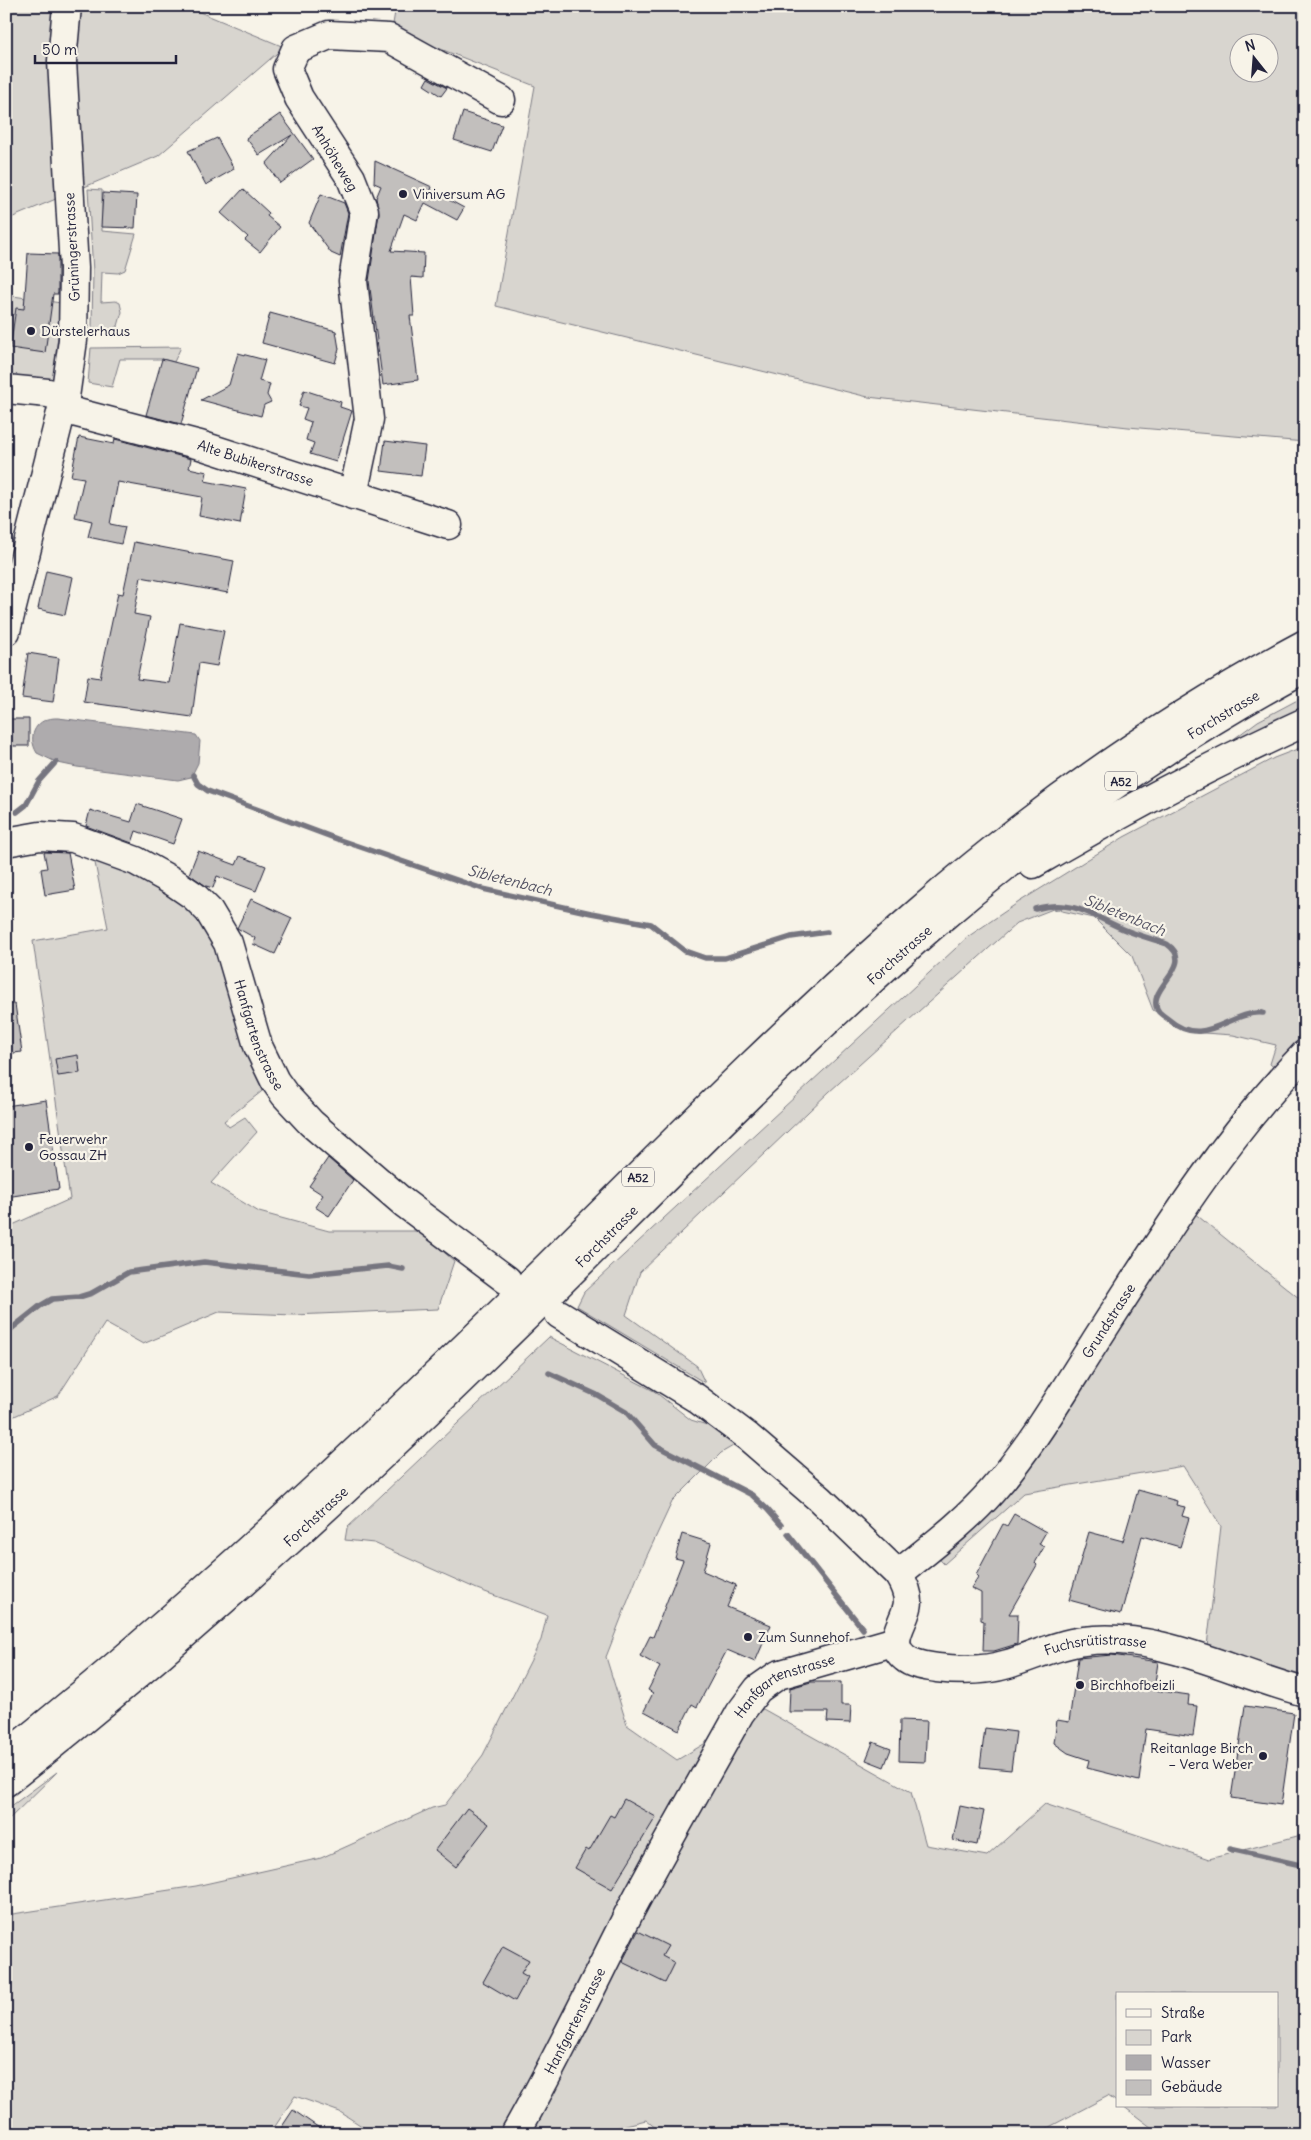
<svg xmlns="http://www.w3.org/2000/svg" width="1311" height="2140" font-family="Delius,sans-serif">
<rect width="100%" height="100%" fill="#f7f3e8"/>
<filter id="ink" filterUnits="userSpaceOnUse"><feTurbulence type="fractalNoise" baseFrequency=".02" numOctaves="2"/><feDisplacementMap in="SourceGraphic" scale="10" xChannelSelector="R" yChannelSelector="G"/><feConvolveMatrix kernelMatrix="1 2 1 2 8 2 1 2 1" color-interpolation-filters="sRGB"/></filter>
<g filter="url(#ink)">
<path fill="#d8d5cf" stroke="#7d7c85" fill-rule="evenodd" d="M 6,6 L 185,6 L 284,47 L 158,156 L 6,220 Z
M 396,6 L 1305,6 L 1305,442 L 1128,427 L 868,397 L 496,306 L 535,86 L 392,30 ZM 1238,42 L 1268,42 L 1268,72 L 1238,72 Z
M 88,189 L 102,190 L 102,231 L 136,234 L 125,270 L 118,273 L 102,272 L 101,302 L 116,301 L 120,303 L 122,312 L 118,326 C 108,331 102,333 93,329 L 92,326 L 93,272 Z
M 6,295 L 61,303 L 53,386 L 6,381 Z
M 181,347 L 174,362 L 162,359 L 120,359 L 112,387 L 88,383 L 91,348 Z
M 1305,696 L 1305,712 L 1212,755 L 1258,721 Z
M 1305,746 L 1305,1055 L 1284,1076 L 1270,1064 L 1276,1045 L 1233,1035 L 1189,1032 L 1153,1010 L 1132,956 L 1094,918 L 1053,909 L 1017,923 L 829,1092 L 640,1272 L 626,1315 L 697,1366 L 705,1383 L 577,1306 L 584,1292 L 969,936 L 1019,902 L 1124,837 L 1274,758 Z
M 91,843 L 194,896 L 275,1081 L 224,1121 L 229,1127 L 245,1117 L 257,1132 L 211,1183 L 259,1212 L 329,1231 L 420,1231 L 454,1261 L 438,1309 L 294,1315 L 219,1312 L 143,1344 L 105,1323 L 58,1396 L 6,1420 L 6,1228 L 70,1199 L 33,941 L 108,928 Z
M 1183,1204 L 1305,1303 L 1305,1696 L 1207,1646 L 1221,1526 L 1183,1466 L 1024,1493 L 944,1564 L 929,1548 L 957,1525 Z
M 549,1337 L 654,1391 L 691,1420 L 726,1431 L 740,1442 L 721,1453 L 672,1502 L 638,1575 L 606,1657 L 627,1725 L 677,1760 L 763,1709 L 911,1792 L 926,1845 L 987,1856 L 1045,1804 L 1209,1859 L 1305,1834 L 1305,2134 L 1160,2134 L 1123,2106 L 1277,2106 L 1277,1994 L 1117,1994 L 1117,2102 L 1108,2096 L 1036,2134 L 663,2134 L 646,2120 L 590,2134 L 374,2134 L 340,2112 L 295,2096 L 270,2134 L 6,2134 L 6,1915 L 196,1886 L 321,1858 L 432,1808 L 445,1805 L 483,1755 L 541,1640 L 547,1615 L 477,1589 L 374,1543 L 345,1540 L 347,1528 Z
M 57,1772 L 6,1822 L 6,1810 Z"/>
<path fill="#aeabad" stroke="#76747f" d="M 58,718 L 196,735 L 200,741 L 198,763 L 191,777 L 178,780 L 77,767 L 58,763 L 37,753 C 26,735 37,717 58,718 Z"/>
<g fill="none" stroke-linecap="round" stroke-linejoin="round">
<path stroke="#76747f" stroke-width="5.5" d="M 193,775 L 198,784 L 208,791 L 337,839 L 483,889 L 591,913 L 651,924 L 685,951 L 705,958 L 725,958 L 791,937 L 827,932
M 17,812 L 26,805 L 39,781 L 56,762
M 1035,909 C 1073,899 1089,914 1123,929 C 1137,935 1152,939 1167,944 C 1199,966 1142,989 1159,1012 C 1161,1014 1165,1017 1168,1019 C 1205,1051 1229,1010 1263,1013
M 6,1333 L 40,1306 L 52,1299 L 79,1297 L 92,1293 L 129,1272 L 204,1262 L 309,1274 L 388,1266 L 403,1269
M 549,1373 L 597,1395 L 626,1412 L 655,1445 L 752,1495 L 767,1509 L 781,1525
M 788,1534 L 863,1629
M 1230,1849 L 1305,1866"/>
</g>
<path fill="#c2bfbd" stroke="#22223b" d="M 428,78 L 447,88 L 441,96 L 424,85 Z
M 463,112 L 502,125 L 492,152 L 454,140 Z
M 280,114 L 313,159 L 280,183 L 266,164 L 292,135 L 259,155 L 246,138 Z
M 217,138 L 234,169 L 206,185 L 188,151 Z
M 375,161 L 432,187 L 431,190 L 464,208 L 457,220 L 425,203 L 417,220 L 404,214 L 391,251 L 424,253 L 423,278 L 411,277 L 414,316 L 410,316 L 418,380 L 383,385 L 369,281 L 379,213 L 376,198 L 381,186 L 374,183 Z
M 243,189 L 269,213 L 267,216 L 280,227 L 260,252 L 245,240 L 248,237 L 221,213 Z
M 103,193 L 137,195 L 135,228 L 101,227 Z
M 321,194 L 344,203 L 348,213 L 340,257 L 331,253 L 309,223 Z
M 28,253 L 58,254 L 58,294 L 53,294 L 45,353 L 10,348 L 16,308 L 24,309 Z
M 270,313 L 336,331 L 339,349 L 335,363 L 262,343 Z
M 238,353 L 265,360 L 259,381 L 270,384 L 267,395 L 271,402 L 264,405 L 261,416 L 201,400 L 229,385 Z
M 162,359 L 197,368 L 181,424 L 146,415 Z
M 304,390 L 341,402 L 340,407 L 352,411 L 336,462 L 310,454 L 314,443 L 306,440 L 311,422 L 303,419 L 307,408 L 299,406 Z
M 79,437 L 114,444 L 115,439 L 191,459 L 189,468 L 207,472 L 205,481 L 246,489 L 240,524 L 199,516 L 202,497 L 118,482 L 110,524 L 125,527 L 121,544 L 88,537 L 92,521 L 75,517 L 84,478 L 71,476 Z
M 385,441 L 425,446 L 421,476 L 381,471 Z
M 134,542 L 234,561 L 228,593 L 141,577 L 134,614 L 150,617 L 137,679 L 169,683 L 180,623 L 224,631 L 217,666 L 199,663 L 192,717 L 84,702 L 88,676 L 100,678 L 118,593 L 123,594 Z
M 46,571 L 73,577 L 65,615 L 38,609 Z
M 28,653 L 59,658 L 53,702 L 22,698 Z
M 9,719 L 29,719 L 29,746 L 9,746 Z
M 137,804 L 182,819 L 173,844 L 136,831 L 132,843 L 86,826 L 90,810 L 131,822 Z
M 198,851 L 236,865 L 240,856 L 266,866 L 256,891 L 217,876 L 213,888 L 206,886 L 189,874 Z
M 44,852 L 68,853 L 75,890 L 45,895 L 41,869 L 47,868 Z
M 251,899 L 292,918 L 275,954 L 253,944 L 255,938 L 237,928 Z
M 15,1004 L 22,1052 L 6,1054 L 6,1005 Z
M 78,1055 L 80,1073 L 58,1076 L 55,1059 Z
M 46,1100 L 59,1189 L 6,1197 L 6,1106 Z
M 328,1158 L 353,1180 L 329,1216 L 315,1207 L 323,1195 L 309,1186 Z
M 1138,1490 L 1177,1501 L 1176,1505 L 1185,1507 L 1182,1516 L 1189,1518 L 1180,1547 L 1142,1536 L 1121,1614 L 1069,1600 L 1089,1532 L 1123,1541 Z
M 1014,1514 L 1046,1532 L 1039,1544 L 1044,1547 L 1035,1563 L 1037,1565 L 1009,1614 L 1018,1614 L 1017,1644 L 994,1651 L 983,1651 L 984,1621 L 981,1620 L 981,1593 L 971,1588 L 978,1577 L 976,1575 L 1003,1524 L 1007,1526 Z
M 682,1534 L 711,1543 L 703,1571 L 736,1585 L 727,1607 L 771,1625 L 755,1662 L 727,1650 L 697,1707 L 692,1704 L 679,1730 L 644,1711 L 653,1693 L 648,1690 L 660,1667 L 640,1656 L 650,1636 L 653,1637 L 683,1560 L 675,1558 Z
M 1112,1655 L 1158,1662 L 1154,1690 L 1189,1695 L 1188,1705 L 1197,1706 L 1193,1736 L 1146,1729 L 1139,1781 L 1087,1768 L 1089,1760 L 1068,1753 L 1054,1743 L 1057,1720 L 1069,1722 L 1078,1658 Z
M 811,1682 L 841,1682 L 841,1705 L 851,1705 L 850,1723 L 827,1722 L 828,1712 L 789,1712 L 790,1688 Z
M 1245,1706 L 1294,1713 L 1281,1805 L 1231,1798 Z
M 900,1720 L 927,1721 L 925,1762 L 899,1761 Z
M 985,1728 L 1016,1732 L 1011,1770 L 980,1767 Z
M 873,1742 L 891,1749 L 884,1767 L 866,1760 Z
M 624,1799 L 656,1817 L 612,1889 L 575,1868 L 586,1849 L 589,1851 L 610,1815 L 614,1817 Z
M 960,1806 L 984,1811 L 977,1845 L 953,1840 Z
M 467,1808 L 489,1824 L 456,1867 L 435,1850 Z
M 638,1931 L 668,1946 L 662,1956 L 675,1963 L 665,1983 L 622,1962 Z
M 503,1946 L 529,1960 L 521,1973 L 528,1977 L 515,2001 L 483,1982 Z
M 293,2110 L 328,2134 L 277,2134 Z"/>
<g fill="none" stroke-linecap="round" stroke-linejoin="round">
<g stroke="#22223b" stroke-width="31">
<g id="minor">
<path d="M 6,389 L 48,393 L 65,397"/>
<path id="s1" d="M 62,409 L 200,445 L 448,525"/>
<path d="M 353,495 L 369,419 L 353,281 L 364,211 L 351,178 L 299,98 L 287,69 L 296,49 L 329,35 L 389,38 L 501,100"/>
<path d="M 6,631 L 65,397 L 73,340 L 74,268 L 62,61 L 67,6"/>
<path id="s2" d="M 6,842 L 40,836 L 73,838 L 136,861 L 172,881 L 194,896 L 209,911 L 228,943 L 258,1046 L 275,1081 L 285,1095 L 311,1123 L 404,1203 L 507,1280"/>
<path id="s3" d="M 559,1314 L 696,1398 L 748,1437 L 820,1499 L 898,1574 C 903,1582 908,1592 908,1602 C 907,1621 884,1641 905,1658 C 913,1665 926,1666 937,1668 C 961,1671 985,1671 1008,1664 C 1034,1656 1058,1644 1084,1641 C 1159,1631 1234,1674 1305,1692"/>
<path id="s4" d="M 898,1574 C 930,1548 965,1522 992,1491 C 1031,1447 1061,1395 1093,1345 C 1158,1244 1221,1141 1305,1054"/>
<path id="s5" d="M 515,2134 C 556,2062 591,1988 628,1915 C 664,1846 703,1780 740,1713 L 758,1689 L 778,1675 L 896,1641"/>
</g>
</g>
<g stroke="#22223b" stroke-width="31">
<g id="highway">
<path d="M 1033,864 C 1122,812 1211,765 1305,722"/>
<path d="M 6,1756 C 197,1604 375,1436 549,1265 C 669,1146 788,1025 916,914 C 1035,810 1166,718 1305,644"/>
<path id="s6" d="M 6,1782 C 200,1629 381,1460 557,1286 C 679,1165 800,1041 930,928 C 1045,829 1171,740 1305,668"/>
</g>
</g>
<use href="#minor" stroke="#f7f3e8" stroke-width="28"/>
<use href="#highway" stroke="#f7f3e8" stroke-width="28"/>
</g>
</g>
<g fill="#22223b" stroke="#f7f3e8" stroke-width="2">
<circle cx="403" cy="194" r="5"/>
<circle cx="31" cy="331" r="5"/>
<circle cx="29" cy="1147" r="5"/>
<circle cx="748" cy="1637" r="5"/>
<circle cx="1080" cy="1685" r="5"/>
<circle cx="1263" cy="1756" r="5"/>
</g>
<g text-anchor="middle" dominant-baseline="central" stroke-width="4.5" stroke-linejoin="round" paint-order="stroke">
<g fill="#f7f3e8" stroke="#62616f" stroke-width="1">
<rect x="1105" y="771.5" width="32" height="19" rx="4"/>
<rect x="622" y="1167.5" width="32" height="19" rx="4"/>
</g>
<g font-size="12" font-weight="bold" fill="#22223b">
<text x="1121" y="781">A52</text>
<text x="638" y="1177">A52</text>
</g>
<g font-size="14" fill="#22223b" stroke="#f7f3e8">
<text transform="translate(335 158) rotate(59)">Anhöheweg</text>
<text transform="translate(72 247) rotate(-93)">Grüningerstrasse</text>
<text stroke="none"><textPath href="#s1" startOffset="201">Alte Bubikerstrasse</textPath></text>
<text stroke="none"><textPath href="#s6" startOffset="1622">Forchstrasse</textPath></text>
<text stroke="none"><textPath href="#s6" startOffset="1218">Forchstrasse</textPath></text>
<text stroke="none"><textPath href="#s2" startOffset="358">Hanfgartenstrasse</textPath></text>
<text stroke="none"><textPath href="#s6" startOffset="812">Forchstrasse</textPath></text>
<text stroke="none"><textPath href="#s4" startOffset="332">Grundstrasse</textPath></text>
<text stroke="none"><textPath href="#s6" startOffset="408">Forchstrasse</textPath></text>
<text stroke="none"><textPath href="#s3" startOffset="716">Fuchsrütistrasse</textPath></text>
<text stroke="none"><textPath href="#s5" startOffset="532">Hanfgartenstrasse</textPath></text>
<text stroke="none"><textPath href="#s5" startOffset="128">Hanfgartenstrasse</textPath></text>
</g>
<g font-size="14" fill="#22223b" stroke="#f7f3e8" text-anchor="start">
<text x="413" y="194">Viniversum AG</text>
<text x="41" y="331">Dürstelerhaus</text>
<text x="39" y="1139">Feuerwehr<tspan x="39" dy="16">Gossau ZH</tspan></text>
<text x="758" y="1637">Zum Sunnehof</text>
<text x="1090" y="1685">Birchhofbeizli</text>
<text x="1253" y="1748" text-anchor="end">Reitanlage Birch<tspan x="1253" dy="16">– Vera Weber</tspan></text>
</g>
<g font-size="15" font-style="italic" fill="#535263" stroke="#f7f3e8">
<text transform="translate(510 880) rotate(14)">Sibletenbach</text>
<text transform="translate(1125 915) rotate(22)">Sibletenbach</text>
</g>
</g>
<rect width="1311" height="2140" fill="none" stroke="#f7f3e8" stroke-width="25"/>
<rect x="12" y="12" width="1286" height="2115" fill="none" stroke="#22223b" stroke-width="2" filter="url(#ink)"/>
<rect x="1116" y="1992" width="162" height="115" fill="#f7f3e8" stroke="#a29fa3"/>
<rect x="1126" y="2009" width="25" height="8" fill="#f7f3e8" stroke="#a29fa3"/>
<text x="1161" y="2018" font-size="15" fill="#22223b">Straße</text>
<rect x="1126" y="2030" width="25" height="15" fill="#d8d5cf" stroke="#a29fa3"/>
<text x="1161" y="2042" font-size="15" fill="#22223b">Park</text>
<rect x="1126" y="2055" width="25" height="15" fill="#aeabad" stroke="#a29fa3"/>
<text x="1161" y="2068" font-size="15" fill="#22223b">Wasser</text>
<rect x="1126" y="2080" width="25" height="15" fill="#c2bfbd" stroke="#a29fa3"/>
<text x="1161" y="2092" font-size="15" fill="#22223b">Gebäude</text>
<g transform="translate(1254 58) rotate(343)"><circle r="24" fill="#f7f3e8" stroke="#a29fa3"/>
<path d="M0-4L9 19L0 12L-9 19Z" fill="#22223b"/>
<text y="-8" font-size="14" font-weight="bold" text-anchor="middle" fill="#22223b">N</text>
</g>
<path d="M35 55v8h141v-8" fill="none" stroke="#22223b" stroke-width="2.5"/>
<text x="42" y="55" font-size="15" fill="#22223b" stroke="#f7f3e8" stroke-width="4" paint-order="stroke">50 m</text>
</svg>
